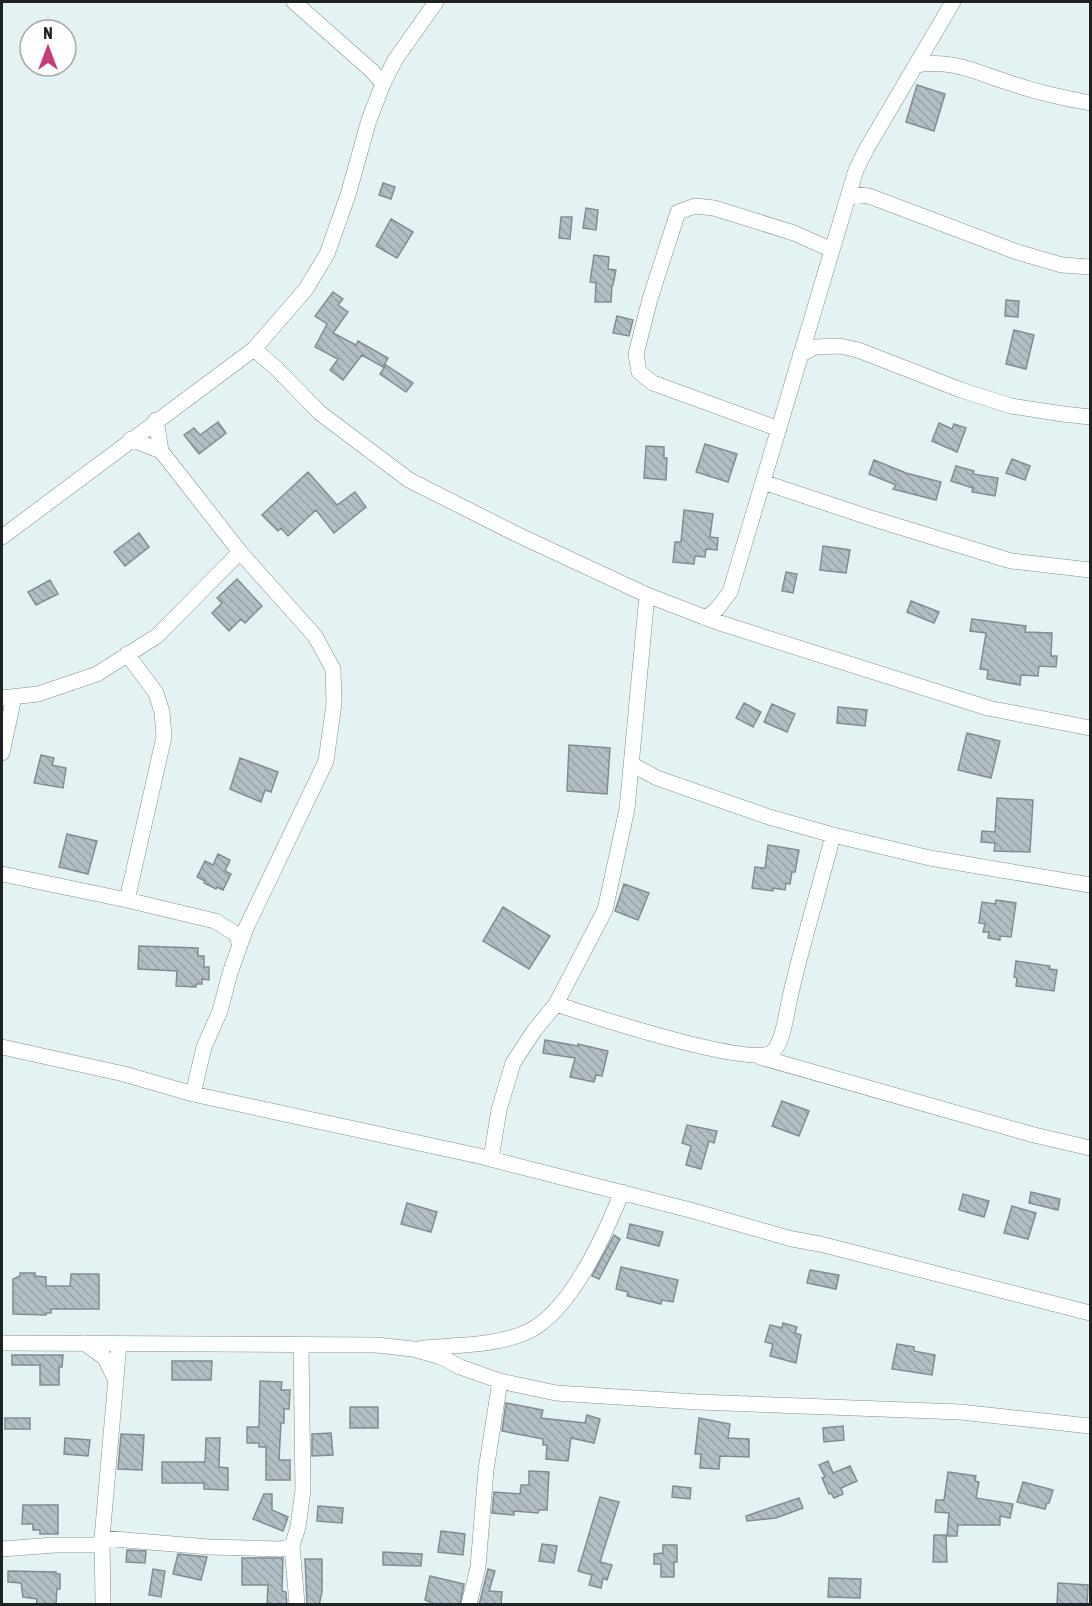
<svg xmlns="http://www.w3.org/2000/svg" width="1092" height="1606" font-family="'Asap Condensed',sans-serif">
<defs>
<pattern id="building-back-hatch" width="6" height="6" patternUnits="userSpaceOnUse" patternTransform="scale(1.5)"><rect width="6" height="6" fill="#b1bec4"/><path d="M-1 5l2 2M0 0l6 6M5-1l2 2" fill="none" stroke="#98a3a8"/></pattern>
</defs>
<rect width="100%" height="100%" fill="#e3f3f3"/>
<path fill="url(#building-back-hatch)" stroke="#818d93" stroke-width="1.5" d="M 917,85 L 945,94 L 934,131 L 906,122 Z
M 383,183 L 395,187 L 391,199 L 379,195 Z
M 586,208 L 598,210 L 596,230 L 583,228 Z
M 561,217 L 572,217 L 570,239 L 559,238 Z
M 391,219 L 413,232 L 397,258 L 376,246 Z
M 594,255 L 609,257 L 608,269 L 616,270 L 613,285 L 612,285 L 611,302 L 595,302 L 596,283 L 590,282 Z
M 333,292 L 343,299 L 338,305 L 348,312 L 333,333 L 356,345 L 358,341 L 388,358 L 383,367 L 362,355 L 343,380 L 330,370 L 338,359 L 315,347 L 327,324 L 315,316 Z
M 1006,300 L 1019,301 L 1018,317 L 1005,316 Z
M 617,316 L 633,320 L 629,336 L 613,333 Z
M 1014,330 L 1034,335 L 1026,369 L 1006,364 Z
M 386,365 L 413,383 L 406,392 L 380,374 Z
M 218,422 L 226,433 L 199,454 L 184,435 L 194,428 L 200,435 Z
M 939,423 L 952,429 L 954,424 L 966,428 L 957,452 L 932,441 Z
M 705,444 L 737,454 L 728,482 L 696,472 Z
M 646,446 L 664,447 L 664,458 L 667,458 L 666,480 L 644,478 Z
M 1012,459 L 1030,466 L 1025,480 L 1006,473 Z
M 874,460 L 906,473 L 941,482 L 936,500 L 893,489 L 896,485 L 869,474 Z
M 956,466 L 974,471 L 973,474 L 998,478 L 995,496 L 972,492 L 973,488 L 951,481 Z
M 308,472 L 337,505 L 355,492 L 366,507 L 334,533 L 316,510 L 288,536 L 281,528 L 278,531 L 262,515 Z
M 684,510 L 713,514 L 710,537 L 718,538 L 717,550 L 706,549 L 705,557 L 695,556 L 694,564 L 673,562 L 675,542 L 681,542 Z
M 139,533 L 149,547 L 125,566 L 114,552 Z
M 823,546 L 850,550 L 846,573 L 820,570 Z
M 786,572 L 797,574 L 793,593 L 782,591 Z
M 237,579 L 262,606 L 245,623 L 241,619 L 229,631 L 212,613 L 222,603 L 217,598 Z
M 50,580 L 58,594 L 36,605 L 28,592 Z
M 911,601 L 939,612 L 934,623 L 907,612 Z
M 972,619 L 1026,626 L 1025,632 L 1052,633 L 1051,656 L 1057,656 L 1056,667 L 1039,666 L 1038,676 L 1021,675 L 1020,685 L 987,679 L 988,670 L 980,669 L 986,633 L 970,631 Z
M 744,703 L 761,712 L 753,727 L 736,718 Z
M 772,704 L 795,714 L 787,732 L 764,722 Z
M 838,707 L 867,710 L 865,726 L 837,723 Z
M 967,733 L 1000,741 L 991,778 L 958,770 Z
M 569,745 L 610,748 L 607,794 L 567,791 Z
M 41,755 L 54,758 L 52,765 L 66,768 L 63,788 L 34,783 Z
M 240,758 L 278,772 L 271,792 L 265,790 L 261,802 L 230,789 Z
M 997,798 L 1033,800 L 1030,852 L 994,851 L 995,843 L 981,842 L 982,831 L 995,832 Z
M 67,834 L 97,841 L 88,874 L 59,867 Z
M 768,845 L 799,850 L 795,872 L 792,872 L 790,884 L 786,883 L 785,890 L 773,888 L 773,891 L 752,888 L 755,867 L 765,868 Z
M 218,854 L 230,860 L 225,871 L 231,874 L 223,890 L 217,887 L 216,889 L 204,883 L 205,881 L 197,877 L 205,861 L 213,865 Z
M 624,884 L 649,893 L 638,920 L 615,911 Z
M 996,900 L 1016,903 L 1011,937 L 1000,936 L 1000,940 L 988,938 L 989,932 L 983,932 L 985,924 L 979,923 L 982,902 L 995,904 Z
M 503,907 L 550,936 L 529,969 L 483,941 Z
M 139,946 L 198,948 L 198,956 L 204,956 L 204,967 L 209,967 L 209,980 L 202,979 L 202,984 L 196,984 L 196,987 L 176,986 L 177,971 L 138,969 Z
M 1016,961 L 1050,966 L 1049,969 L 1057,970 L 1054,991 L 1016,986 L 1017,978 L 1014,977 Z
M 545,1040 L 578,1046 L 578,1044 L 608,1051 L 602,1076 L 596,1075 L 594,1082 L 570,1077 L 575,1058 L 543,1053 Z
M 782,1101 L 809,1111 L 799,1136 L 772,1126 Z
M 687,1125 L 717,1131 L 714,1143 L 709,1141 L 701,1169 L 686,1165 L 691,1146 L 682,1143 Z
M 1031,1192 L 1060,1199 L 1058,1210 L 1029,1203 Z
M 963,1194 L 989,1201 L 984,1217 L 959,1210 Z
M 407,1203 L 437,1212 L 431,1232 L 401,1224 Z
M 1012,1206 L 1036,1213 L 1028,1239 L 1004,1233 Z
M 630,1224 L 663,1232 L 659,1246 L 627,1238 Z
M 614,1235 L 620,1239 L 599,1279 L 592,1276 Z
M 621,1267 L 678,1280 L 673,1302 L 662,1300 L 661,1304 L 636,1298 L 627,1296 L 628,1292 L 616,1289 Z
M 810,1270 L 839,1275 L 836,1289 L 807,1283 Z
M 20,1273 L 35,1273 L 35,1276 L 46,1277 L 46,1286 L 70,1286 L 71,1274 L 99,1274 L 99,1309 L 51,1309 L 51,1313 L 46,1313 L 46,1315 L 13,1314 L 13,1279 L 20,1276 Z
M 783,1323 L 797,1327 L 795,1333 L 801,1335 L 796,1363 L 770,1356 L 773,1344 L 765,1342 L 770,1325 L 782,1328 Z
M 897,1344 L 914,1347 L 914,1351 L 935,1355 L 932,1375 L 892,1369 Z
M 12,1355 L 63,1355 L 62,1367 L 59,1367 L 59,1385 L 40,1385 L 40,1365 L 12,1365 Z
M 172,1361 L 212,1361 L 211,1380 L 172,1380 Z
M 260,1381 L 282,1382 L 281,1390 L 290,1390 L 289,1409 L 284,1409 L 284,1423 L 281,1423 L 279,1460 L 290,1460 L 290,1480 L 266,1480 L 266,1447 L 259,1447 L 259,1443 L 247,1443 L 247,1427 L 259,1427 Z
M 506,1403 L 543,1410 L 541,1418 L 585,1423 L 587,1415 L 600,1419 L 594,1443 L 571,1438 L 568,1461 L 546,1459 L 547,1445 L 543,1445 L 543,1439 L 502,1431 Z
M 350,1407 L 378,1407 L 378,1428 L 350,1428 Z
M 5,1418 L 30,1418 L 30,1429 L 5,1429 Z
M 699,1418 L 730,1424 L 728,1438 L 749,1439 L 749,1457 L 720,1456 L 719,1469 L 700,1468 L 701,1454 L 695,1454 Z
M 843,1426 L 844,1440 L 824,1442 L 823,1428 Z
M 331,1433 L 333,1455 L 312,1456 L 312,1434 Z
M 121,1434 L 144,1435 L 142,1470 L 118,1469 Z
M 65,1438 L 90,1440 L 88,1456 L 64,1454 Z
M 206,1438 L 220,1438 L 219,1467 L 228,1468 L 228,1490 L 204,1489 L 204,1483 L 162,1483 L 162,1462 L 205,1462 Z
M 828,1461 L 833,1473 L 850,1466 L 857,1481 L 841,1488 L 843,1494 L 834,1498 L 831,1493 L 829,1494 L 822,1478 L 825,1477 L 819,1465 Z
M 529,1471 L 549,1472 L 547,1510 L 539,1510 L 538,1513 L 514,1511 L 514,1515 L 492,1513 L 494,1492 L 520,1494 L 521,1485 L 529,1485 Z
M 948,1472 L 976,1476 L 975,1481 L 979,1482 L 976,1498 L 1013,1504 L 1010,1518 L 1000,1516 L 1000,1525 L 958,1525 L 957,1536 L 947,1536 L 949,1513 L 935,1512 L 936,1500 L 944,1500 Z
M 1023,1482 L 1053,1490 L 1049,1503 L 1047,1503 L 1045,1509 L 1017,1502 Z
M 673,1486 L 691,1488 L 690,1499 L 672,1497 Z
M 264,1494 L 272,1494 L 272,1510 L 288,1517 L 283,1531 L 253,1519 Z
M 600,1497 L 619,1502 L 600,1562 L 612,1565 L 607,1580 L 603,1578 L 601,1588 L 589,1585 L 592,1575 L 578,1571 Z
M 799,1498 L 803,1508 L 776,1518 L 747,1521 L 746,1516 Z
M 23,1505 L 58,1505 L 58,1534 L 40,1534 L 40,1530 L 33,1530 L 33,1524 L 22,1524 Z
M 318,1506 L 343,1508 L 342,1523 L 317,1521 Z
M 441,1531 L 465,1534 L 463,1555 L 438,1552 Z
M 934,1535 L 946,1535 L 947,1562 L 933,1562 Z
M 542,1544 L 557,1546 L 554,1563 L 539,1561 Z
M 663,1545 L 677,1545 L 677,1562 L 674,1562 L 674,1577 L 661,1577 L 661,1564 L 654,1564 L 654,1554 L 663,1553 Z
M 127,1550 L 146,1551 L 145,1563 L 126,1562 Z
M 383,1552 L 422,1554 L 421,1566 L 383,1565 Z
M 178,1554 L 207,1557 L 201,1580 L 173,1574 Z
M 242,1558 L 283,1558 L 282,1591 L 286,1592 L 287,1605 L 267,1605 L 268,1585 L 242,1585 Z
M 305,1559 L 322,1559 L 322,1592 L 319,1605 L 307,1605 Z
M 153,1569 L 165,1571 L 161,1597 L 149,1595 Z
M 488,1569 L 495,1571 L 489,1591 L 502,1592 L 501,1605 L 479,1605 Z
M 8,1571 L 56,1572 L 56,1574 L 60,1574 L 60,1589 L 57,1589 L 56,1605 L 36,1605 L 37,1599 L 23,1597 L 21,1583 L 8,1582 Z
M 430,1576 L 464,1584 L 460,1605 L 430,1605 L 430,1602 L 425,1600 Z
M 829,1578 L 861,1579 L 860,1598 L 828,1597 Z
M 1058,1583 L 1088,1585 L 1087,1605 L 1057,1605 Z"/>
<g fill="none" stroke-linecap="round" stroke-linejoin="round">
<g stroke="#808e8e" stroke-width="16">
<path id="minor" d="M 294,2 L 372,71 L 383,84
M 916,65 C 953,59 975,72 1010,83 C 1036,92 1063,98 1090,103
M 849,194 L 869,196 L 1017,252 L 1062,265 L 1090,267
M 254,349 L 277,369 L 320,413 L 409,480 L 516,534 L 647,595 L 717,622 L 988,708 L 1090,728
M 800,355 L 815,347 L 840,346 L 858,350 L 961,390 L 1011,406 L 1063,414 L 1090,417
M 156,420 L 161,451
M 779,429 L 653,383 L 639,372 L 636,354 L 650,299 L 678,212 L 695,206 L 714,208 L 794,233 L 832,250
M 763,482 L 874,519 L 1011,561 L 1090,570
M 2,537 L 254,349 L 306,289 L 327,254 L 348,195 L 369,120 L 383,84 L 395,60 L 436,2
M 706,618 L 717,609 L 730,592 L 856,170 L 867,148 L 953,2
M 2,698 L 38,694 L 97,674 L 157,636 L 240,552 L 161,451 L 131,439
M 2,753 L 14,697
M 631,764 L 657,778 L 769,817 L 833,835 L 930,858 L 1090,885
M 2,874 L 127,900 L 215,921 L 236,934 L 240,945
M 127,900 L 164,737 L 162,712 L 156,693 L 127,654
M 556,1004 C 589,1015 748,1067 771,1053 C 783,1045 786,1015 789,1002 C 801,946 819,891 833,835
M 2,1047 L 124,1074 L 193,1094 L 479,1156 L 690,1210 L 792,1239 L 820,1244 L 1090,1313
M 760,1057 L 1034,1135 L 1090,1148
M 193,1094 L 204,1047 L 220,1011 L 230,973 L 246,928 L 326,761 L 334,704 L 333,669 L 315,636 L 240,552
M 491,1159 L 499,1110 L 513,1063 L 534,1031 L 556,1004 L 605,910 L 627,809 L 647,595
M 2,1343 L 376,1345 L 413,1349 L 441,1357 L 460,1367 L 500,1381 L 556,1393 L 698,1402 L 960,1412 L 1090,1426
M 84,1343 L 105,1358 L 116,1381
M 422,1348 C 456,1345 496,1346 527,1332 C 571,1312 605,1234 622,1192
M 102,1538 L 209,1547 L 280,1549 L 292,1546 L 298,1527 L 303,1490 L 301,1345
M 292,1546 L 297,1604
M 2,1549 L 55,1545 L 102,1545
M 103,1604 L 102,1538 L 119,1344
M 469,1604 L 478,1567 L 486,1470 L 500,1381"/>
</g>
<use href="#minor" stroke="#fff" stroke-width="15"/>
</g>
<rect width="1092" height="1606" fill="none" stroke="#1d2323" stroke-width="6"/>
<g transform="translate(48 48)"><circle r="28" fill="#ffffff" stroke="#a5a7a7" stroke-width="1.5"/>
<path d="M0-4.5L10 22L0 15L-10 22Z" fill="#c53d7a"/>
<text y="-9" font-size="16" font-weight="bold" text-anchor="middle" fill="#1d2323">N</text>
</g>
</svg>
